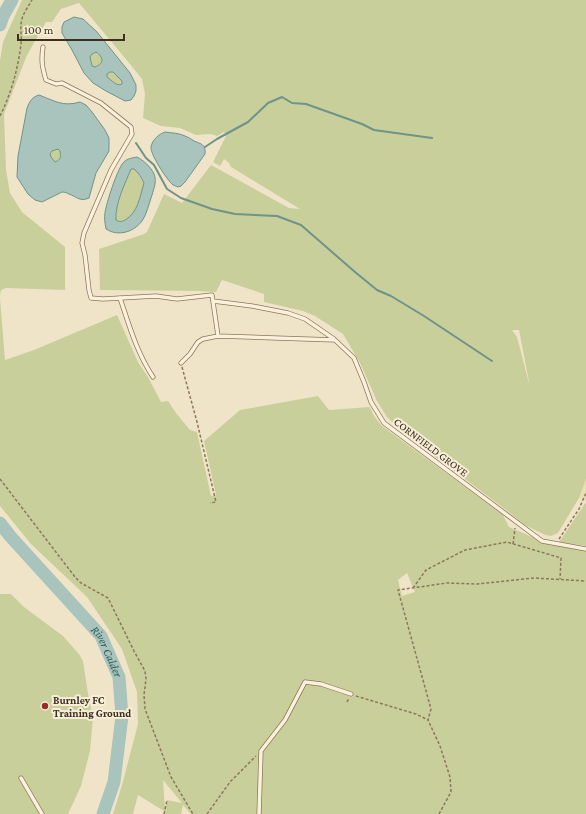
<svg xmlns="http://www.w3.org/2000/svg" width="586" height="814" font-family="'Crimson Pro',serif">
<rect width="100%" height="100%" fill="#f0e4c8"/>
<path fill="#e6deb5" d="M 586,479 L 586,501 L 579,498 Z"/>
<path fill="#c9cf9b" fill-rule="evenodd" d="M 22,0 L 586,0 L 586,479 L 579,498 L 558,533 L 551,536 L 545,535 L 525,525 L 501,506 L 406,435 L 387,417 L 377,401 L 360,363 L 343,334 L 315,316 L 303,311 L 264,302 L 264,294 L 222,280 L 216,292 L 199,291 L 100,290 L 99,249 L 144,234 L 147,232 L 164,194 L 182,203 L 211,165 L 289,208 L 300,209 L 231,167 L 229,163 L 224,159 L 220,166 L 213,162 L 226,136 L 224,132 L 217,136 L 211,134 L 196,135 L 180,128 L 161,126 L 143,118 L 145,94 L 142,79 L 130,64 L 79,3 L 61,9 L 52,22 L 46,22 L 27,55 L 4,114 L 6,170 L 10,193 L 22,212 L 65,247 L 65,290 L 6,288 L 1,290 L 0,296 L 0,61 L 3,42 ZM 512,330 L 519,330 L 530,387 L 517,337 Z
M 96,52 C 103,57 105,63 95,67 L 92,66 L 90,57 L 92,54 Z
M 110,72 L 113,72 L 122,81 L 122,83 C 116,87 111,80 107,77 L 107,74 Z
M 58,149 L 60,151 C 61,156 60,160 55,162 L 51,157 L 50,154 L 52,151 Z
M 131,169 L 134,169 L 136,170 L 144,183 C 140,196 138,213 125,220 C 121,222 119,222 116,220 C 115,203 125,184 131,169 Z
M 0,298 L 5,360 L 34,350 L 117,315 L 138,362 L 148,377 L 161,402 L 168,401 L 176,413 L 190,430 L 197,432 L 211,496 L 216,495 L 204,441 L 240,410 L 318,396 L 329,410 L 370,407 L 374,416 L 382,426 L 503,515 L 509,527 L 542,541 L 586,550 L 586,814 L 191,814 L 183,805 L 181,814 L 164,814 L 164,811 L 138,795 L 133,814 L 113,814 L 122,785 L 138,724 L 137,692 L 122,649 L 87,597 L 31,544 L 0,506 ZM 407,573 L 413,588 L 415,592 L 402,596 L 398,580 ZM 163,780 L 182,803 L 167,800 L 165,809 Z
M 586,502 L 586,546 L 559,542 Z
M 0,594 L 11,594 L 24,607 L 63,636 L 79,654 L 83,661 L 88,694 L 93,718 L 90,751 L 81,786 L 68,814 L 0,814 Z"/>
<path fill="#a9c4bc" stroke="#6f938a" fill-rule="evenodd" d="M 74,17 L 83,19 L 97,32 L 130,73 L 136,85 L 136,91 L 134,96 L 131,100 L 125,101 L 106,91 L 93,83 L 84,73 L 72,50 L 62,33 L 62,27 L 64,22 ZM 96,52 C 103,57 105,63 95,67 L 92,66 L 90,57 L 92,54 ZM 110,72 L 113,72 L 122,81 L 122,84 C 116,87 112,80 107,77 L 107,74 Z
M 39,95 C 55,101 63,107 80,102 L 86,105 L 92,112 L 105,130 L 109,138 L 109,151 L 96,173 L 89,198 C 80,202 77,197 69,194 C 67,193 65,192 62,192 L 42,202 L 35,200 L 28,194 L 17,177 L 18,156 L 27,108 C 30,101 32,97 39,95 ZM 58,149 L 60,151 C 61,156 61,160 55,162 L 51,157 L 50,154 L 52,151 Z
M 165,132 C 172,133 179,133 185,136 C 188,137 191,139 194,141 C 201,144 206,144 205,154 L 185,182 L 181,186 L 178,187 C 177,187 174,185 173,185 C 167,180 150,154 151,147 C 152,140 159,134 165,132 Z
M 137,157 C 143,160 151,167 154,174 C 157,181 154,188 152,195 C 149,203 147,214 142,221 C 134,232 118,237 106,229 C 105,223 104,218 105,213 C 106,204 117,170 123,163 C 126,159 131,158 137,157 ZM 131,169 L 134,169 C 138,172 142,178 144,183 C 140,196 138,213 125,220 C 121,222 119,222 116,220 C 115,203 125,184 131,169 Z"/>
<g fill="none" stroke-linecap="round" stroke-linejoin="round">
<path stroke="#6f938a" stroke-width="2" d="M 136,143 L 146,158 L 154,165 L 167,189 L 181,198 L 212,209 L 235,214 L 277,216 L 301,225 L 355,272 L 377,290 L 391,296 L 424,316 L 492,361
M 205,147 L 217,139 L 248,122 L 268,103 L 282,97 L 292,103 L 306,104 L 362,124 L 374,130 L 432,138"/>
<g stroke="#a9c4bc" stroke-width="13">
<path d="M 0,25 L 3,16 L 12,0"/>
<path id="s1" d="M 0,523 L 10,536 L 101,636 L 119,677 L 122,716 L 114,782 L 103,814"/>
</g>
<g stroke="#8d765c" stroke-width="5">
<path id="lane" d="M 43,47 C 41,60 42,67 46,80 L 56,84 L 62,83 L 101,103 L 131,127 L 132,134 L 111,170 L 84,233 L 82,243 L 85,255 L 89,290 L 91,298 L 103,299 L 156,296 L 177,299 L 212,295 L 218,336 L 335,340 L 354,358 L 364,382 L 371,402 L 384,423 L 542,541 L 586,549
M 120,298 C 129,325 137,353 153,377
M 213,301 L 252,306 L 288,313 L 305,319 L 334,339
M 181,363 L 190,354 L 198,342 L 203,339 L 218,336
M 21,778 L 42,814
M 259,814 L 261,751 L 285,720 L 305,682 L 321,684 L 351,694"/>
</g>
<path stroke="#8d765c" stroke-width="1.5" stroke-dasharray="3 2" stroke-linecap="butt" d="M 0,116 C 11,94 18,69 21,44 C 22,35 19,25 23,16 C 25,11 29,5 32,0
M 182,367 L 197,422 L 216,502 L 210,503
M 0,479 L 75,577 L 81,583 L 108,598 L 134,651 L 145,671 L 146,679 L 144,695 L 145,709 L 171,777 L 193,814
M 559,539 L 579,509 L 586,493
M 513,544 L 515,528
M 413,588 L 426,570 L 465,550 L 507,542 L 561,558 L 560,579
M 356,696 L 416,714 L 428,720
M 347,702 L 349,698
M 164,814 L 167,800
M 207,814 L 230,782 L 256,756
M 439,814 L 451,792 L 450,777 L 440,746 L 428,720 L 431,709 L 398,590 L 447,583 L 477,584 L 534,578 L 586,581"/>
<use href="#lane" stroke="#faf1dc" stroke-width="3.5"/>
</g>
<circle fill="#9e2a2b" stroke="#f7eed8" stroke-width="1.5" cx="45" cy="706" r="4"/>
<g text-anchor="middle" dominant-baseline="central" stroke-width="4" stroke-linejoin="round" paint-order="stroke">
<g font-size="11" fill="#3d2e20" stroke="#f7eed8">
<text transform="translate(431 447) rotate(37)">CORNFIELD GROVE</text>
</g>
<g font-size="11" font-weight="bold" fill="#3d2e20" stroke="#f7eed8" text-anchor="start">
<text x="53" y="700">Burnley FC<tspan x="53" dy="13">Training Ground</tspan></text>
</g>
<g font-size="12" font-style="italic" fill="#2f5d5a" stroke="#f7eed8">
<text stroke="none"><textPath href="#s1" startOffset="168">River Calder</textPath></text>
</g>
</g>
<path d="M18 34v6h106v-6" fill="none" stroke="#3d2e20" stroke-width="2"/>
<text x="24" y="34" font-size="12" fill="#3d2e20" stroke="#f7eed8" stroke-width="3" paint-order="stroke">100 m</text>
</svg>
